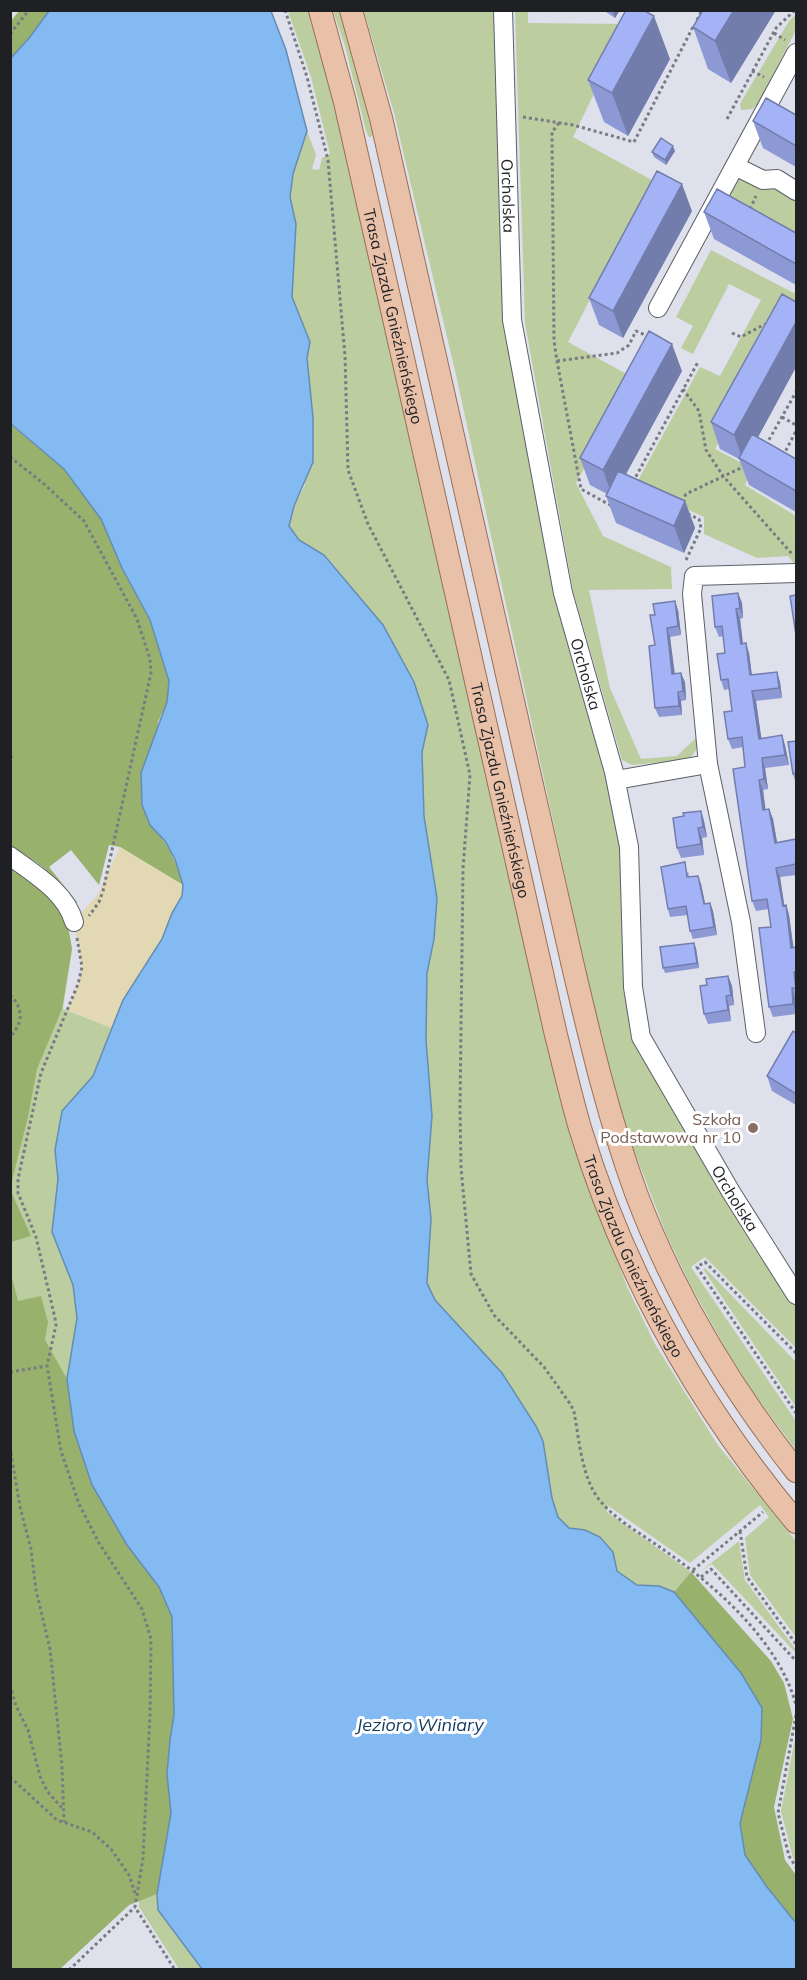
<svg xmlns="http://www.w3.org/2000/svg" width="807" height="1980" font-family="Mulish,sans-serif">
<rect width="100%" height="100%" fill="#dee1ec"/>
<path fill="#bccda0" d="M 288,11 L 309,11 L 332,82 L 586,1179 L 628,1289 L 655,1344 L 717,1444 L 796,1541 L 796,1637 L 750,1575 L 745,1538 L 769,1517 L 760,1505 L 690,1563 L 607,1505 L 607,1512 L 691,1572 L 674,1592 L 659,1586 L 637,1586 L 617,1571 L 613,1552 L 585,1530 L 569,1528 L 558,1517 L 552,1498 L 451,1318 L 435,1300 L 427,1283 L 431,1219 L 427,1180 L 432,1116 L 426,1040 L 427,973 L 434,939 L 437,898 L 424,816 L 422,752 L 428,725 L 400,658 L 383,625 L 325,555 L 299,540 L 289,526 L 294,506 L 305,485 L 310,394 L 307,358 L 310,342 L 292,297 L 296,224 L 290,197 L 293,174 L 307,131 L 316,155 L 312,169 L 319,170 L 322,158 L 330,154 L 311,77 Z
M 333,11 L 339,11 L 356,63 L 373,135 L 371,137 L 369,137 L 366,131 L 345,46 Z
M 364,11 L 495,11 L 504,321 L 555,598 L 608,775 L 622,847 L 627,987 L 727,1196 L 796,1306 L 796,1348 L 705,1257 L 691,1267 L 796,1421 L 796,1450 L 753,1392 L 724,1346 L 689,1282 L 667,1236 L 633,1148 L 615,1093 L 586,972 L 456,375 L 394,113 Z
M 515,11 L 528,11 L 528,23 L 628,24 L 573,137 L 652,180 L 568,342 L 634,378 L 576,483 L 603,536 L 671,567 L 672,589 L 589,590 L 610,688 L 641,759 L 677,756 L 697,737 L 698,747 L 692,756 L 684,760 L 632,765 L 622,760 L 573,591 L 525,323 Z
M 796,14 L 796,30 L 757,105 L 752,109 L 741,110 L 740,104 L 745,95 L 789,21 Z
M 732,172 L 775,187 L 796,199 L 796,244 L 716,200 Z
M 711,250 L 796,294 L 796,323 L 788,318 L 715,449 L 753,469 L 745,485 L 796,516 L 796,566 L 788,556 L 757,558 L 704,534 L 704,517 L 635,486 L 700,367 L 720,376 L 761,300 L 729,284 L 693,354 L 681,348 L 693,326 L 676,317 Z
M 10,865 L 67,908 L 59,911 L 69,932 L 72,949 L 63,1009 L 112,1028 L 93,1076 L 62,1111 L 55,1150 L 58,1179 L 52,1232 L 73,1285 L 77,1318 L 67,1379 L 157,1894 L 158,1910 L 202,1969 L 179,1969 L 139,1907 L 139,1901 L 129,1905 L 60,1969 L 11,1969 Z
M 705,1268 L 796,1362 L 796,1407 L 703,1269 Z
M 739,1541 L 745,1580 L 796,1650 L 796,1653 L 712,1564 L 701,1571 Z
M 796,1734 L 796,1863 L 793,1858 L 781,1811 Z"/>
<path fill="#98b16c" d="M 19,11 L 49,11 L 30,37 L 11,58 L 10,22 Z
M 10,424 L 64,469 L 101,519 L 122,568 L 150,620 L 169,681 L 167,702 L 158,722 L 150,825 C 170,845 175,859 183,885 L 120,847 L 109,845 L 99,885 L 71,850 L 49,867 L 77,902 L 75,903 C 56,881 41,857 11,852 Z
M 11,865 L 67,908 L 59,911 L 69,932 L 72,949 L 62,1009 L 37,1069 L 28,1117 L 11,1185 Z
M 10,1189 L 31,1236 L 11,1242 L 10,1242 Z
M 10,1270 L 18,1301 L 41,1296 L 48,1322 L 45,1340 L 67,1379 L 74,1431 L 127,1545 L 159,1587 L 172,1617 L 174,1715 L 170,1740 L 167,1774 L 171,1813 L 157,1894 L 129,1905 L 60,1969 L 11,1969 Z
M 691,1572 L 771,1661 L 784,1683 L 793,1719 L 774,1807 L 785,1860 L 796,1875 L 796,1923 L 767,1887 L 745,1855 L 740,1823 L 761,1740 L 762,1708 L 741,1673 L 674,1592 Z"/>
<path fill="#e2d8b3" d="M 120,847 L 183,885 L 182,896 L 172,913 L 162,939 L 123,1000 L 112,1028 L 67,1010 L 78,984 L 82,967 L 74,922 L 98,894 Z"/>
<path fill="#83baf1" stroke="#658cb4" stroke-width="1.5" d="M 49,11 L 271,11 L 286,50 L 307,131 L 293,174 L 290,197 L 296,224 L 292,297 L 310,342 L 307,358 L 313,418 L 313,462 L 294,506 L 289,526 L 299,540 L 324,555 L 383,625 L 414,682 L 428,725 L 422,752 L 424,816 L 437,898 L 434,939 L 427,973 L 426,1040 L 432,1116 L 427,1180 L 431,1219 L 427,1283 L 435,1300 L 502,1373 L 536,1426 L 543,1441 L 552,1498 L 558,1517 L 569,1528 L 585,1530 L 600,1537 L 613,1552 L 617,1571 L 637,1585 L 659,1586 L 674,1592 L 741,1673 L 762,1708 L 761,1740 L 740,1823 L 745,1855 L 767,1887 L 796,1923 L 796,1969 L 202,1969 L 158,1910 L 157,1894 L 171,1813 L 167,1774 L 170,1740 L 174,1715 L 172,1617 L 159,1587 L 127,1545 L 92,1485 L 74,1431 L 67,1379 L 77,1318 L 73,1285 L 52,1232 L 58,1179 L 55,1150 L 62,1111 L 93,1076 L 123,1000 L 162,939 L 172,913 L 182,896 L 183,885 L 175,859 L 165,841 L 150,825 L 142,805 L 141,773 L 167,702 L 169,681 L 150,620 L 122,568 L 101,519 L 64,469 L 11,424 L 11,58 L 30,37 Z"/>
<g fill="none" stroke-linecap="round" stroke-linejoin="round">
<g stroke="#5c5f68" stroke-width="20">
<g id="minor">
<path id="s1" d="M 503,10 L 512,320 L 563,593 L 614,772 L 629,847 L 633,987 L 641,1037 L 731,1192 L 796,1295"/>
<path d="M 735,166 L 763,180 L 777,179 L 796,191"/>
<path d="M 658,308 L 796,53"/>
<path d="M 616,780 L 708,764"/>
<path d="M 10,856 C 34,874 66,892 74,922"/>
<path d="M 756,1033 L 741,922 L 708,764 L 692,594 L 694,576 L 796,573"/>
</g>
</g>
<g stroke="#996e55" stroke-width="24">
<g id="major">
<path id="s2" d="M 320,10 L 345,102 L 556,1035 C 564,1066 571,1097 580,1128 C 624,1273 699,1406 796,1522"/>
<path d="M 351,10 L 381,118 L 573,966 C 591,1043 609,1119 636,1193 C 674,1294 730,1387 796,1471"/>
</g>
</g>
<path stroke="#797b82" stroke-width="3" stroke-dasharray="3 3" stroke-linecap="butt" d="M 285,10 L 307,77 L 328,160 L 345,356 L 348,470 L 368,524 L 449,680 L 470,775 L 463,869 L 460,1108 L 461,1168 L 471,1274 L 494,1315 L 544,1367 L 571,1405 L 574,1412 C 579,1438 581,1469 594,1492 C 608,1516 639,1532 661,1548 C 715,1585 779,1641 796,1705
M 697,20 L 702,10
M 774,33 L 785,40
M 10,34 L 29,10
M 752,71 L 764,77
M 523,117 L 573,125 L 634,142 L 694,25
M 727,119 L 776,28 L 795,10
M 559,123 L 552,132 L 554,341 L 557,361 L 581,489 L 610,505 L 611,504
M 750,209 L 756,196
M 732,333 L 741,337 L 765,324
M 557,361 L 617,353 L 629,345 L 636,331 L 647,336
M 683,389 L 699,411 L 706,450 L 723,476 L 793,555
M 782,417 L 796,425
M 766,445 L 796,392
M 783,456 L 796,431
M 10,457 L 44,484 L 84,521 L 137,619 L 150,659 L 151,673 L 103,891 L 99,902 L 89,916
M 633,482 L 698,362
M 682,502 L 686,494 L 745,466
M 686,560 L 701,528 L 699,519 L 688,514
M 10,756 L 14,760
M 77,938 L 82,967 L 78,984 L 41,1073 L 18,1179 L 18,1193 L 36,1237 L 55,1318 L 56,1325 L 47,1366 L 61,1451 L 79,1504 L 99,1543 L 142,1609 L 151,1639 L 150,1715 L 143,1858 L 135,1907 L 175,1970
M 10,995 C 24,1009 23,1023 10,1037
M 796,1353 L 705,1262 L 697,1267 L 796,1413
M 10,1372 L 47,1366
M 10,1447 L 20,1507 L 31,1549 L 36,1590 L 50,1649 L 62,1766 L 64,1822
M 740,1531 L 747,1577 L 796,1644
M 693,1570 L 763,1512
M 701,1577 L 711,1569 L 796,1661
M 10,1655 L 10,1663
M 10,1685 L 16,1706 L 28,1730 L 40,1776 L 47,1791 L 62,1808
M 796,1715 L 778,1813 L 789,1856 L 796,1867
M 10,1777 L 57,1820 L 92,1832 L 111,1849 L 129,1875 L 136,1896
M 69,1970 L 135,1907"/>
<use href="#minor" stroke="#fff" stroke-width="18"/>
<use href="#major" stroke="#e9c1a9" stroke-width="22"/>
</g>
<path fill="#8d99d4" d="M 603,10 L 620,10 L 615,18 Z
M 776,10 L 731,83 L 708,69 L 693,27 Z
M 670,59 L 628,136 L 604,122 L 588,80 Z
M 796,115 L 796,167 L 763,148 L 753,121 Z
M 675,151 L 666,165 L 654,157 L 652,152 Z
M 692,211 L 623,338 L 599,325 L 589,298 Z
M 704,212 L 796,233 L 796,285 L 714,239 Z
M 796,302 L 796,367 L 758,437 L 796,459 L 796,512 L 749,485 L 739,459 L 720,449 L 711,422 Z
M 682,371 L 626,474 L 685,501 L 695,528 L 684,553 L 616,523 L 606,496 L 607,494 L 590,485 L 580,458 Z
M 738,593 L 742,603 L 743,618 L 740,619 L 743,643 L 749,653 L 752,675 L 777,672 L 780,682 L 782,698 L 756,701 L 761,739 L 785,745 L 789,765 L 765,768 L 768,789 L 763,790 L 765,810 L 769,809 L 773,819 L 777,843 L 796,839 L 796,875 L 780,877 L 784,906 L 786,905 L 789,915 L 793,948 L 796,947 L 796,998 L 795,998 L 796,1014 L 773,1017 L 769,1007 L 771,927 L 769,909 L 756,911 L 752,901 L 745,767 L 743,747 L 732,749 L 728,739 L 732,711 L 729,689 L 724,690 L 721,680 L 725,653 L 723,636 L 719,637 L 715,627 Z
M 678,610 L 681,635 L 670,637 L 674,673 L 685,682 L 686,700 L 681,701 L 682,715 L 659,717 L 655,708 L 655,645 Z
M 796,741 L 796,784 L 793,774 Z
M 701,811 L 704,821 L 707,837 L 702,838 L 704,855 L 681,858 L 677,848 Z
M 688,871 L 689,877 L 701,884 L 705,904 L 710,903 L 713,911 L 717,935 L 693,939 L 690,931 L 688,915 L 670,917 L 668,909 Z
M 696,948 L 699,968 L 665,973 L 663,968 Z
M 728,976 L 732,986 L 734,1005 L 729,1006 L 731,1021 L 708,1024 L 704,1014 L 707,985 Z
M 796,1033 L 796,1105 L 772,1091 L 767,1076 Z"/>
<path fill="#737dac" d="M 612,10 L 620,10 L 615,18 Z
M 734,10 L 776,10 L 731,83 L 715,41 Z
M 654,16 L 670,59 L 628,136 L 612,93 Z
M 673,146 L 675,151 L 666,165 L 665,160 Z
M 682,184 L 692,211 L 623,338 L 613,311 Z
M 796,322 L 796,367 L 745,461 L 743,460 L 734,435 Z
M 672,344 L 682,371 L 613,498 L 603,470 Z
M 685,501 L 695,528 L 684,553 L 674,526 Z
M 738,593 L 742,603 L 743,618 L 740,608 Z
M 675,601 L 678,610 L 681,635 L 678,626 Z
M 736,609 L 740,619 L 744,654 L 741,644 Z
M 667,628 L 670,637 L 676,682 L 672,674 Z
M 746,643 L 749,653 L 753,685 L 750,675 Z
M 777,672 L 780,682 L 782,698 L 779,688 Z
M 681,673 L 685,682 L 686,700 L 683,691 Z
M 752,691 L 756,701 L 763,749 L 759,739 Z
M 678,692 L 681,701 L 682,715 L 679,706 Z
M 782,735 L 785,745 L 789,765 L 785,755 Z
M 762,758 L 765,768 L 768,789 L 764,779 Z
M 759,780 L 763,790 L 767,820 L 763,810 Z
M 769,809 L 773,819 L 779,853 L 775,843 Z
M 701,811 L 704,821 L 707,837 L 703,827 Z
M 698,828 L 702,838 L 704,855 L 701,844 Z
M 776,868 L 780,877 L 786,916 L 783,906 Z
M 698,876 L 701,884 L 707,912 L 704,904 Z
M 710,903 L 713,911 L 717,935 L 714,927 Z
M 786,905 L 789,915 L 795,958 L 791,948 Z
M 694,943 L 696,948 L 699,968 L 697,963 Z
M 728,976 L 732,986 L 734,1005 L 731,995 Z
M 792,988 L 795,998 L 796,1013 L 793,1004 Z
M 726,996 L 729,1006 L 731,1021 L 728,1010 Z"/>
<path fill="#a4b2f6" stroke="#737dac" stroke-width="1.5" d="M 626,10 L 643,10 L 654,16 L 612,93 L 588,80 Z
M 703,10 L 734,10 L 715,41 L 693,27 Z
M 766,98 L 796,115 L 796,146 L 753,121 Z
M 661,138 L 673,146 L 665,160 L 652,152 Z
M 657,171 L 682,184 L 613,311 L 589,298 Z
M 717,189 L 796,233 L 796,264 L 704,212 Z
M 782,294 L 796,302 L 796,322 L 734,435 L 711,422 Z
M 649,331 L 672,344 L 603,470 L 580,458 Z
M 752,434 L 796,459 L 796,491 L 739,458 Z
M 618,471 L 685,501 L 674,526 L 606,496 Z
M 738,593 L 740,608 L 736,609 L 741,644 L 746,643 L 750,675 L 777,672 L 779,688 L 752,691 L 759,739 L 782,735 L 785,755 L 762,758 L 764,779 L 759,780 L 763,810 L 769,809 L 775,843 L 796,839 L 796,864 L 776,868 L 783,906 L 786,905 L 791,948 L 796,947 L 796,972 L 794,972 L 796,988 L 792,988 L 793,1004 L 769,1007 L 759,928 L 771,927 L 767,899 L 752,901 L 733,769 L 745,767 L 742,737 L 728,739 L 724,712 L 732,711 L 728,679 L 721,680 L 717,654 L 725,653 L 722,626 L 715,627 L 712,596 Z
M 796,595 L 796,635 L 790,596 Z
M 675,601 L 678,626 L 667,628 L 672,674 L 681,673 L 683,691 L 678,692 L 679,706 L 655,708 L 649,646 L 655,645 L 650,615 L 655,615 L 653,604 Z
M 796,741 L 796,773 L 793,774 L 788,742 Z
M 701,811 L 703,827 L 698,828 L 701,844 L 677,848 L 673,818 L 684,816 L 683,813 Z
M 685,862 L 687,877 L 698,876 L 704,904 L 710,903 L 714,927 L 690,931 L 686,906 L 668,909 L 661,867 Z
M 694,943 L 697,963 L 663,968 L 660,947 Z
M 728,976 L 731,995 L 726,996 L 728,1010 L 704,1014 L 700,986 L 707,985 L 706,979 Z
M 793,1031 L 796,1033 L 796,1094 L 767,1076 Z"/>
<circle fill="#8d6e63" stroke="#fff" stroke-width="2" cx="753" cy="1128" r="6"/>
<g text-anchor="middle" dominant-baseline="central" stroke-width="6" stroke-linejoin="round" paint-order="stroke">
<g font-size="16" fill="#1f2024" stroke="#fff">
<text stroke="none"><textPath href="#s1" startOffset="186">Orcholska</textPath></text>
<text stroke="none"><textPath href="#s2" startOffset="315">Trasa Zjazdu Gnieźnieńskiego</textPath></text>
<text stroke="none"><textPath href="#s1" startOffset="672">Orcholska</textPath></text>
<text stroke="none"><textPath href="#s2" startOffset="801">Trasa Zjazdu Gnieźnieńskiego</textPath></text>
<text stroke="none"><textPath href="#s1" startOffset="1228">Orcholska</textPath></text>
<text stroke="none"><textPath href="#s2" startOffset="1287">Trasa Zjazdu Gnieźnieńskiego</textPath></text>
</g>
<g font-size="16" fill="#785e54" stroke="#fff" text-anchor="end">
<text x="741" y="1119">Szkoła<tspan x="741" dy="18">Podstawowa nr 10</tspan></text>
</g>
<g font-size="18" font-style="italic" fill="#11395d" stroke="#fff">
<text x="420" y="1724">Jezioro Winiary</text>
</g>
</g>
<rect width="807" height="1980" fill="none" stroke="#1f2024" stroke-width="24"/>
</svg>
